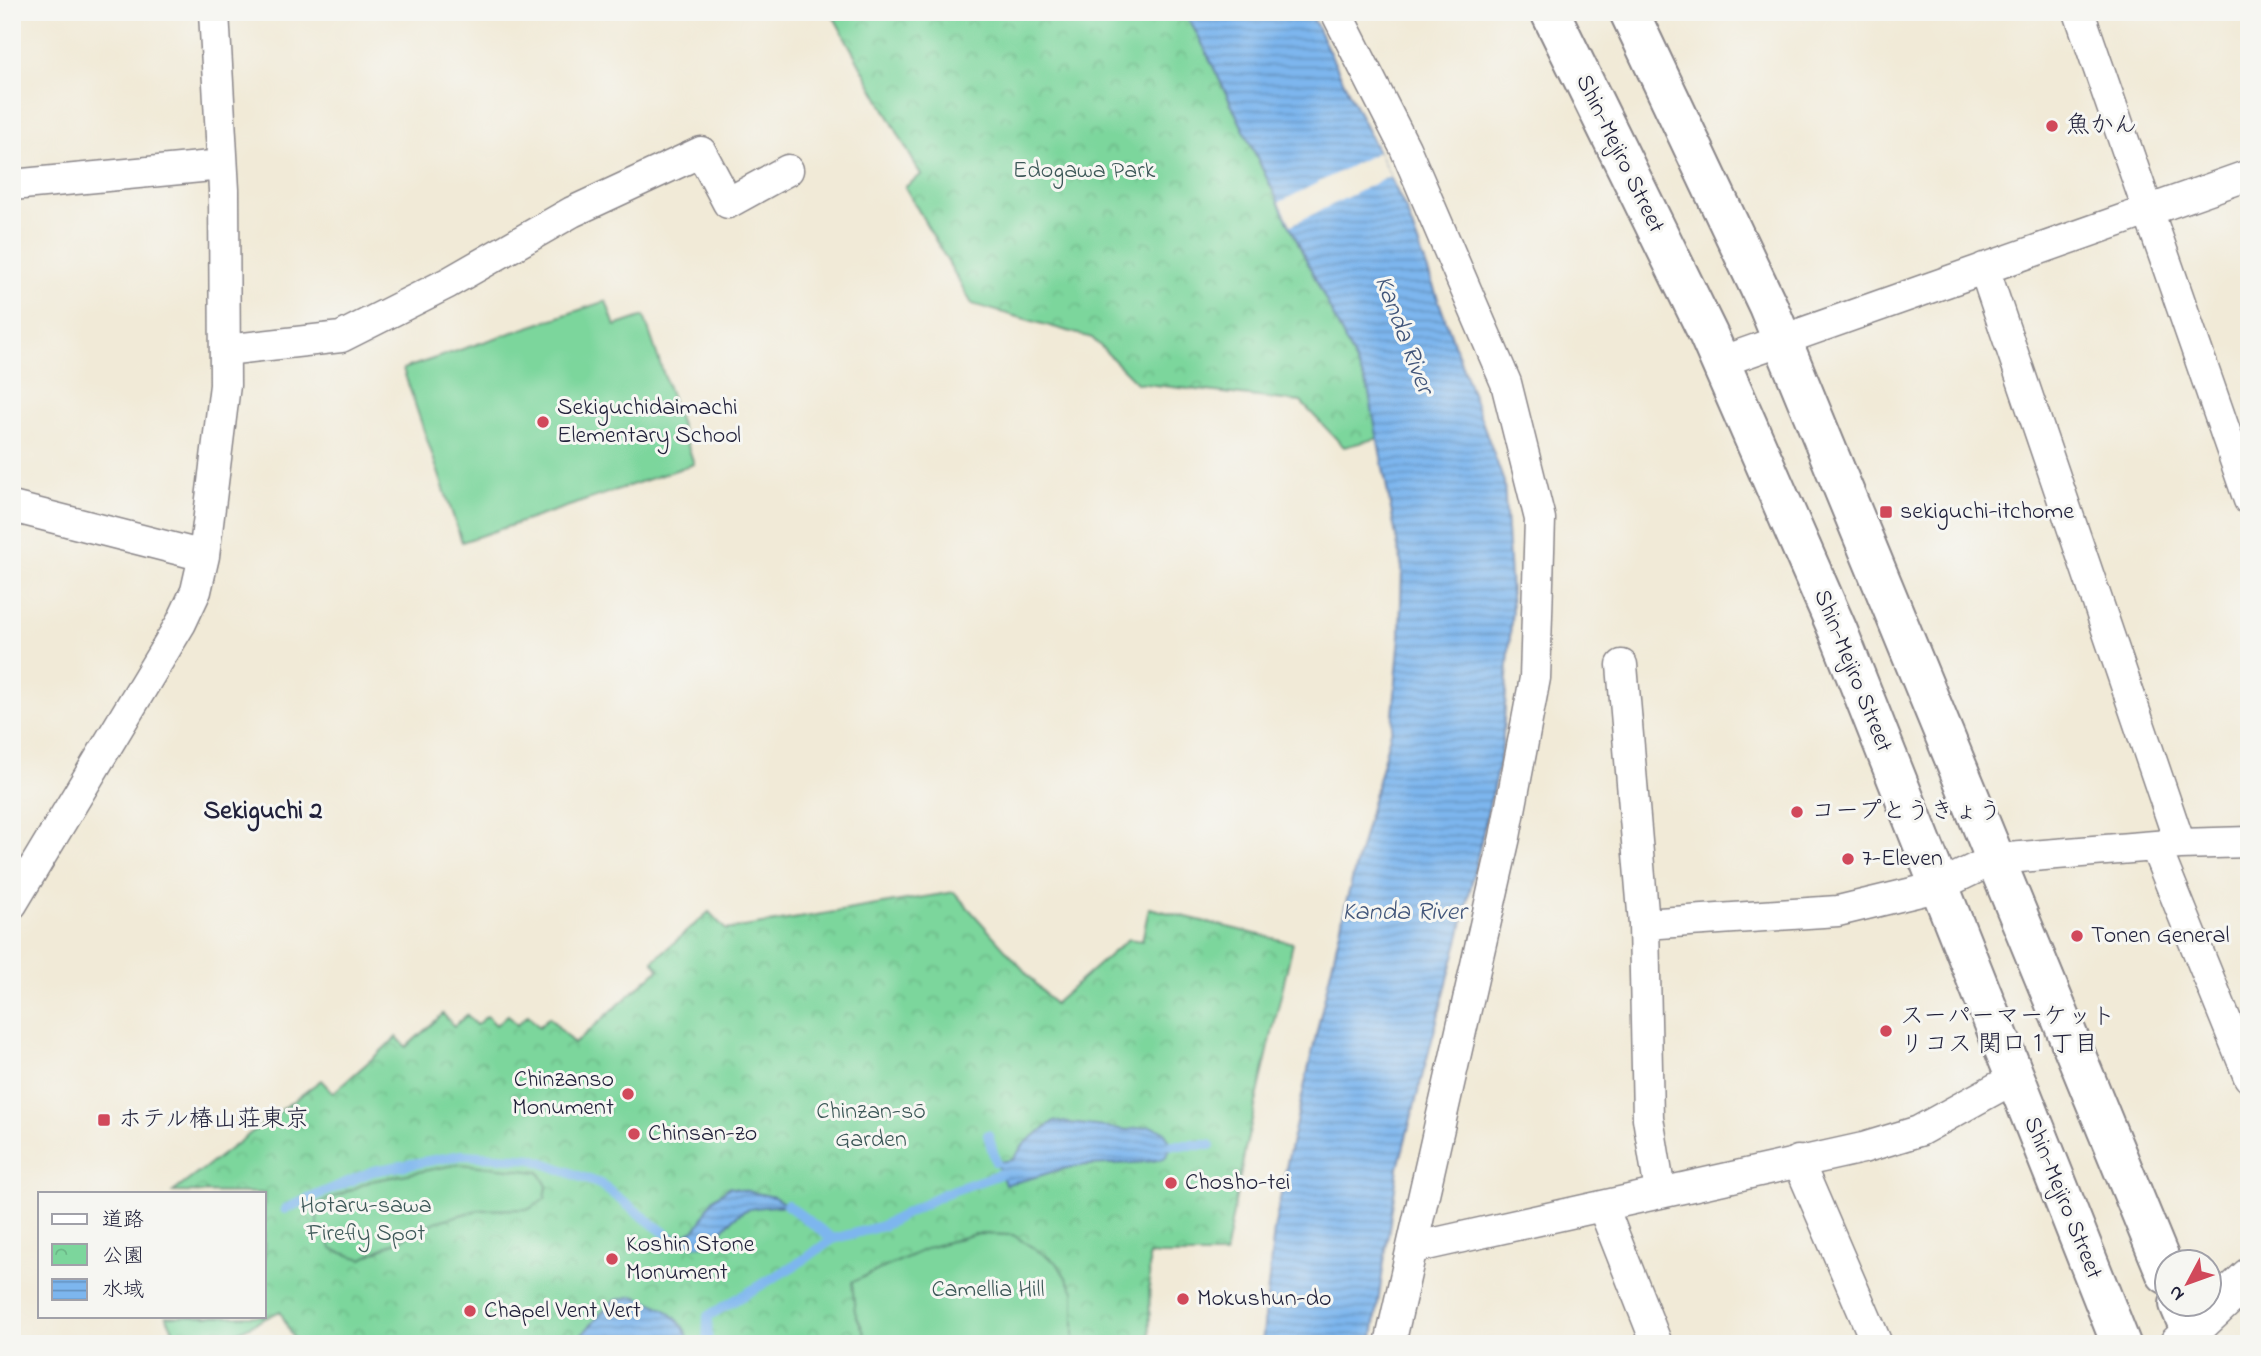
<svg xmlns="http://www.w3.org/2000/svg" width="2261" height="1356" font-family="'Indie Flower','Klee One',sans-serif">
<defs>
<pattern id="park-crowns" width="20" height="18" patternUnits="userSpaceOnUse" patternTransform="scale(1.75)"><rect width="20" height="18" fill="#7cd69c"/><path d="M2 6a3 3 0 1 1 6 0M12 15a3 3 0 1 1 6 0" fill="none" stroke="#6bb787"/></pattern>
<pattern id="water-rules" width="6" height="5" patternUnits="userSpaceOnUse" patternTransform="scale(1.75)"><rect width="6" height="5" fill="#7db6ee"/><path d="M0 2.5h6" fill="none" stroke="#6694c2"/></pattern>
</defs>
<rect width="100%" height="100%" fill="#f6f6f2"/>
<filter id="ink" filterUnits="userSpaceOnUse"><feTurbulence type="fractalNoise" baseFrequency=".0143" numOctaves="2"/><feDisplacementMap in="SourceGraphic" scale="14" xChannelSelector="R" yChannelSelector="G"/><feConvolveMatrix kernelMatrix="1 2 1 2 8 2 1 2 1" color-interpolation-filters="sRGB"/></filter>
<filter id="wash" filterUnits="userSpaceOnUse"><feTurbulence type="fractalNoise" baseFrequency=".00686" numOctaves="4" result="noise"/><feDisplacementMap in="SourceGraphic" scale="28" xChannelSelector="R" yChannelSelector="G"/><feGaussianBlur stdDeviation="1.57" result="paint"/><feColorMatrix in="noise" values="0 0 0 0 0 0 0 0 0 0 0 0 0 0 0 0 0 1.4 0 .05"/><feComposite in="paint" operator="in"/></filter>
<g filter="url(#wash)">
<rect width="100%" height="100%" fill="#f1ead7"/>
<path fill="url(#park-crowns)" stroke="#4f7c6c" stroke-width="2" d="M 831,12 L 1184,12 L 1199,37 L 1368,388 L 1379,438 L 1344,447 L 1301,402 L 1137,383 L 1092,338 L 972,304 L 905,187 L 921,175 Z
M 954,892 L 1054,1004 L 1128,939 L 1142,941 L 1149,908 L 1293,943 L 1245,1150 L 1225,1255 L 1149,1255 L 1150,1344 L 296,1344 L 280,1311 L 213,1344 L 180,1344 L 166,1316 L 264,1316 L 264,1193 L 173,1192 L 321,1080 L 333,1093 L 397,1037 L 406,1047 L 443,1014 L 454,1026 L 467,1015 L 476,1025 L 487,1016 L 496,1025 L 508,1015 L 517,1025 L 528,1015 L 539,1027 L 549,1017 L 574,1044 L 659,969 L 653,961 L 709,912 L 726,930 Z"/>
<path fill="#7cd69c" stroke="#4f7c6c" stroke-width="2" d="M 606,301 L 615,326 L 644,316 L 694,464 L 462,542 L 403,369 Z
M 460,1164 L 539,1172 L 547,1186 L 545,1199 L 529,1209 L 478,1210 L 435,1222 L 362,1259 L 333,1250 L 317,1224 L 318,1204 L 371,1181 Z
M 975,1234 L 1013,1235 L 1057,1263 L 1074,1291 L 1074,1344 L 869,1344 L 855,1312 L 852,1282 L 930,1247 Z"/>
<path fill="url(#water-rules)" stroke="#506c94" stroke-width="2" d="M 1184,12 L 1310,12 L 1406,210 L 1504,482 L 1512,608 L 1502,749 L 1460,934 L 1398,1168 L 1372,1344 L 1262,1344 L 1274,1230 L 1288,1158 L 1347,899 L 1392,727 L 1400,635 L 1402,568 L 1368,388 L 1199,37 Z
M 1054,1121 L 1128,1130 L 1150,1126 L 1164,1131 L 1172,1145 L 1165,1158 C 1138,1166 1106,1162 1079,1166 C 1053,1169 1031,1181 1005,1184 L 996,1162 L 1012,1160 L 1025,1143 Z
M 729,1187 L 774,1197 L 787,1205 C 774,1207 755,1206 744,1211 C 715,1226 717,1262 670,1237 C 703,1233 697,1225 711,1202 C 715,1196 724,1192 729,1187 Z
M 633,1296 C 658,1303 684,1316 690,1344 L 573,1344 L 613,1301 Z"/>
<path fill="#f1ead7" d="M 1378,152 L 1390,176 L 1291,225 L 1280,202 Z"/>
<g fill="none" stroke-linecap="round" stroke-linejoin="round">
<path stroke="#7db6ee" stroke-width="10" d="M 988,1135 L 996,1162
M 1172,1145 L 1210,1145
M 787,1205 L 833,1239
M 285,1209 L 373,1171 L 462,1155 L 533,1159 L 600,1184 L 670,1237
M 707,1344 L 708,1316 L 797,1264 L 833,1239 L 882,1226 L 943,1194 L 1000,1174"/>
</g>
</g>
<g filter="url(#ink)">
<g fill="none" stroke-linecap="round" stroke-linejoin="round">
<g stroke="#8a8689" stroke-width="33">
<path id="minor" d="M 1336,12 L 1405,148 L 1506,383 L 1540,519 L 1535,678 L 1505,837 L 1390,1344
M 2079,12 L 2249,500
M 12,185 L 222,165
M 1984,268 L 2180,844
M 225,350 L 341,337 L 448,283 L 572,212 L 701,152 L 728,203 L 788,170
M 1720,362 L 2249,175
M 12,507 L 204,556
M 1622,665 L 1644,924 L 1648,1118 L 1660,1192
M 2156,848 L 2249,1077
M 12,904 L 181,623 L 196,591 L 204,556 L 225,385 L 224,190 L 214,12
M 1644,924 L 1838,911 L 1937,887 L 1995,859 L 2180,844 L 2249,842
M 1798,1161 L 1877,1344
M 1603,1207 L 1657,1344
M 1413,1248 L 1863,1148 L 1919,1131 L 2013,1079"/>
</g>
<g stroke="#8a8689" stroke-width="40">
<path id="tertiary" d="M 2178,1344 L 2249,1277"/>
</g>
<g stroke="#8a8689" stroke-width="42">
<path id="primary" d="M 1550,12 L 1708,334 L 1838,631 L 2121,1344
M 1629,12 L 1768,306 L 2166,1274
M 2179,1304 L 2196,1344"/>
</g>
<use href="#minor" stroke="#fff" stroke-width="30"/>
<use href="#tertiary" stroke="#fff" stroke-width="37"/>
<use href="#primary" stroke="#fff" stroke-width="38"/>
</g>
</g>
<g fill="#d1495b" stroke="#f6f6f2" stroke-width="2.5">
<circle cx="2052" cy="126" r="7"/>
<circle cx="543" cy="422" r="7"/>
<rect x="1879" y="505" width="14" height="14" rx="3.5"/>
<circle cx="1797" cy="812" r="7"/>
<circle cx="1848" cy="859" r="7"/>
<circle cx="2077" cy="936" r="7"/>
<circle cx="1886" cy="1031" r="7"/>
<circle cx="628" cy="1094" r="7"/>
<rect x="97" y="1113" width="14" height="14" rx="3.5"/>
<circle cx="634" cy="1134" r="7"/>
<circle cx="1171" cy="1183" r="7"/>
<circle cx="612" cy="1259" r="7"/>
<circle cx="1183" cy="1299" r="7"/>
<circle cx="470" cy="1311" r="7"/>
</g>
<g text-anchor="middle" dominant-baseline="central" stroke-width="6" stroke-linejoin="round" paint-order="stroke">
<g font-size="24" fill="#22223b" stroke="#f6f6f2" text-anchor="start">
<text x="2066" y="126">魚かん</text>
<text x="557" y="408">Sekiguchidaimachi<tspan x="557" dy="28">Elementary School</tspan></text>
<text x="1900" y="512">sekiguchi-itchome</text>
<text x="1811" y="812">コープとうきょう</text>
<text x="1862" y="859">7-Eleven</text>
<text x="2091" y="936">Tonen General</text>
<text x="1900" y="1017">スーパーマーケット<tspan x="1900" dy="28">リコス 関口１丁目</tspan></text>
<text x="614" y="1080" text-anchor="end">Chinzanso<tspan x="614" dy="28">Monument</tspan></text>
<text x="118" y="1120">ホテル椿山荘東京</text>
<text x="648" y="1134">Chinsan-zo</text>
<text x="1185" y="1183">Chosho-tei</text>
<text x="626" y="1245">Koshin Stone<tspan x="626" dy="28">Monument</tspan></text>
<text x="1197" y="1299">Mokushun-do</text>
<text x="484" y="1311">Chapel Vent Vert</text>
</g>
<g font-size="24" fill="#22223b" stroke="#f6f6f2">
<text transform="translate(1619 154) rotate(64)">Shin-Mejiro Street</text>
<text transform="translate(1852 671) rotate(68)">Shin-Mejiro Street</text>
<text transform="translate(2062 1198) rotate(68)">Shin-Mejiro Street</text>
</g>
<g font-size="24" fill="#3d5858" stroke="#f6f6f2">
<text x="1084" y="171">Edogawa Park</text>
<text x="871" y="1112">Chinzan-sō<tspan x="871" dy="28">Garden</tspan></text>
<text x="366" y="1206">Hotaru-sawa<tspan x="366" dy="28">Firefly Spot</tspan></text>
<text x="988" y="1290">Camellia Hill</text>
</g>
<g font-size="26" font-style="italic" fill="#42567a" stroke="#f6f6f2">
<text transform="translate(1403 335) rotate(69)">Kanda River</text>
<text x="1404" y="913">Kanda River</text>
</g>
<g font-size="26" font-weight="bold" fill="#22223b" stroke="#f6f6f2">
<text x="263" y="812">Sekiguchi 2</text>
</g>
</g>
<rect width="2261" height="1356" fill="none" stroke="#f6f6f2" stroke-width="42"/>
<rect x="38" y="1192" width="228" height="126" fill="#f6f6f2" stroke="#a1a1a9" stroke-width="2"/>
<rect x="52" y="1214" width="35" height="10" fill="#ffffff" stroke="#a1a1a9" stroke-width="2"/>
<text x="102" y="1226" font-size="21" fill="#22223b">道路</text>
<rect x="52" y="1244" width="35" height="21" fill="url(#park-crowns)" stroke="#a1a1a9" stroke-width="2"/>
<text x="102" y="1262" font-size="21" fill="#22223b">公園</text>
<rect x="52" y="1279" width="35" height="21" fill="url(#water-rules)" stroke="#a1a1a9" stroke-width="2"/>
<text x="102" y="1296" font-size="21" fill="#22223b">水域</text>
<g transform="translate(2188 1283) rotate(229)"><circle r="33" fill="#f6f6f2" stroke="#a1a1a9" stroke-width="2"/>
<path d="M0-5L12 26L0 18L-12 26Z" fill="#d1495b"/>
<text y="-10" font-size="19" font-weight="bold" text-anchor="middle" fill="#22223b">N</text>
</g>
</svg>
